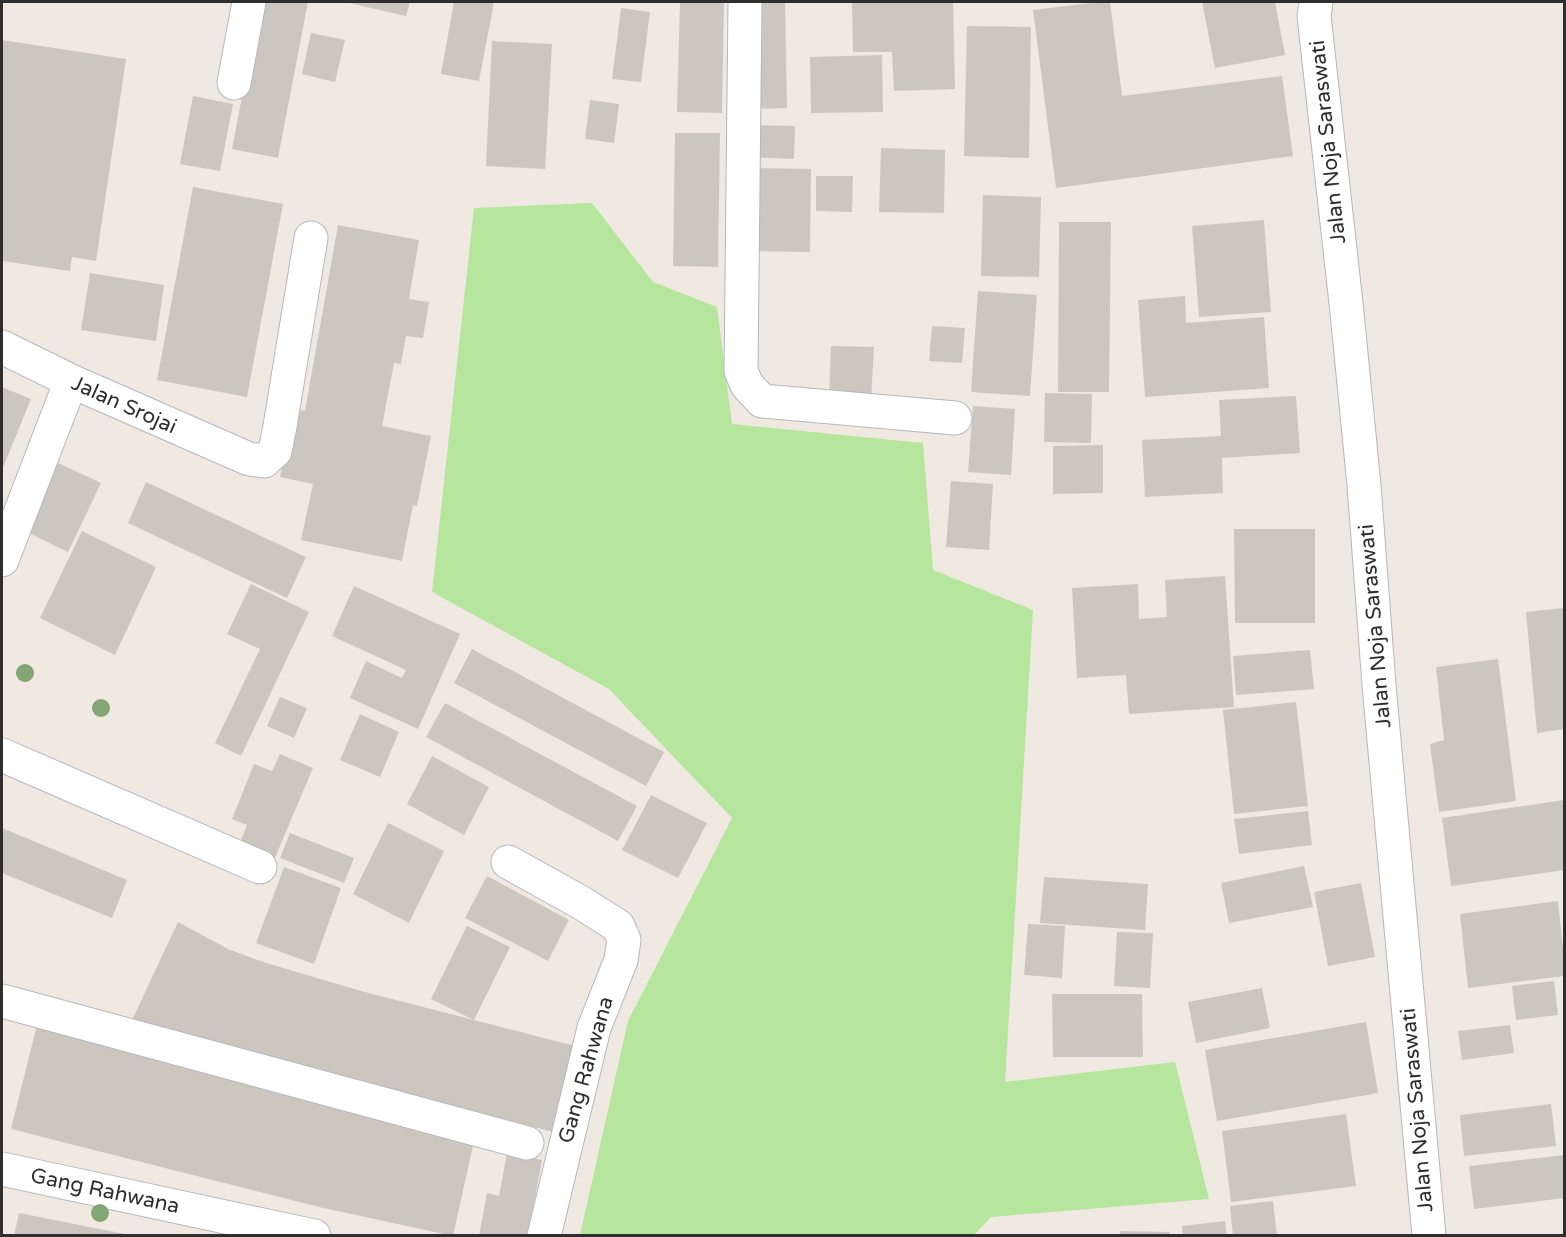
<svg xmlns="http://www.w3.org/2000/svg" width="1566" height="1237" font-family="'Varela Round',sans-serif">
<rect width="100%" height="100%" fill="#efe9e1"/>
<path fill="#b6e59e" d="M 592,203 L 653,282 L 717,307 L 732,424 L 923,443 L 933,570 L 1033,610 L 1005,1082 L 1175,1062 L 1209,1199 L 991,1217 L 974,1235 L 580,1235 L 628,1021 L 732,818 L 609,689 L 432,592 L 474,208 Z"/>
<path fill="#cbc7bf" d="M 260,2 L 308,2 L 278,158 L 232,149 Z
M 345,2 L 410,2 L 406,16 Z
M 454,2 L 494,2 L 479,81 L 441,74 Z
M 680,2 L 724,2 L 722,113 L 677,112 Z
M 747,2 L 785,2 L 787,108 L 748,109 Z
M 852,2 L 953,2 L 955,89 L 894,91 L 892,52 L 853,52 Z
M 1100,2 L 1110,2 L 1122,96 L 1282,76 L 1293,156 L 1056,188 L 1033,10 Z
M 1202,2 L 1275,2 L 1285,55 L 1215,68 Z
M 621,8 L 650,12 L 641,82 L 612,79 Z
M 967,26 L 1031,27 L 1029,158 L 964,156 Z
M 311,33 L 345,40 L 335,82 L 302,74 Z
M 2,40 L 126,59 L 96,261 L 72,257 L 70,271 L 2,261 Z
M 492,41 L 552,44 L 545,169 L 486,166 Z
M 882,55 L 883,112 L 811,113 L 810,57 Z
M 193,96 L 233,104 L 220,171 L 180,164 Z
M 590,100 L 619,104 L 614,143 L 585,139 Z
M 747,125 L 795,126 L 794,159 L 747,157 Z
M 675,133 L 720,133 L 718,267 L 673,266 Z
M 881,148 L 945,150 L 944,213 L 879,212 Z
M 747,168 L 811,169 L 810,252 L 745,251 Z
M 816,176 L 853,176 L 852,212 L 816,211 Z
M 193,187 L 283,204 L 247,397 L 157,380 Z
M 983,195 L 1041,197 L 1039,277 L 981,276 Z
M 1264,220 L 1271,312 L 1199,317 L 1192,226 Z
M 1059,222 L 1111,222 L 1109,392 L 1058,392 Z
M 338,225 L 419,240 L 409,299 L 429,302 L 423,338 L 406,336 L 401,364 L 394,363 L 382,426 L 431,436 L 417,506 L 413,505 L 402,561 L 301,540 L 313,484 L 280,477 L 294,409 L 305,411 Z
M 90,273 L 164,285 L 156,341 L 81,330 Z
M 978,291 L 1037,295 L 1030,396 L 971,392 Z
M 1185,296 L 1186,323 L 1264,317 L 1269,388 L 1145,397 L 1138,300 Z
M 932,326 L 965,328 L 962,363 L 929,361 Z
M 831,346 L 874,347 L 871,401 L 829,399 Z
M 2,387 L 31,399 L 2,470 Z
M 1045,393 L 1092,394 L 1091,443 L 1044,442 Z
M 1296,396 L 1300,453 L 1222,458 L 1223,493 L 1145,497 L 1142,440 L 1221,436 L 1219,400 Z
M 973,406 L 1015,409 L 1011,475 L 968,472 Z
M 1103,445 L 1103,493 L 1053,494 L 1053,446 Z
M 58,463 L 101,483 L 68,552 L 27,532 Z
M 951,481 L 993,484 L 989,550 L 946,547 Z
M 146,482 L 306,557 L 287,598 L 128,523 Z
M 1234,529 L 1315,529 L 1315,623 L 1235,623 Z
M 82,531 L 156,567 L 115,655 L 40,618 Z
M 1225,576 L 1234,707 L 1129,714 L 1126,675 L 1077,678 L 1072,588 L 1138,584 L 1139,619 L 1167,617 L 1165,580 Z
M 251,584 L 309,612 L 241,756 L 215,743 L 260,649 L 227,634 Z
M 354,586 L 460,634 L 418,729 L 350,698 L 366,661 L 402,678 L 406,670 L 332,636 Z
M 1564,608 L 1564,729 L 1537,733 L 1526,612 Z
M 472,649 L 664,752 L 646,786 L 454,683 Z
M 1310,650 L 1314,689 L 1236,695 L 1233,656 Z
M 1498,659 L 1516,801 L 1439,812 L 1430,744 L 1444,740 L 1436,667 Z
M 280,697 L 307,708 L 294,738 L 267,726 Z
M 1296,702 L 1308,806 L 1234,814 L 1223,710 Z
M 445,703 L 637,806 L 618,841 L 426,737 Z
M 360,714 L 399,732 L 380,777 L 340,760 Z
M 280,754 L 313,768 L 274,860 L 239,845 L 247,825 L 232,819 L 254,764 L 272,771 Z
M 432,756 L 489,787 L 464,835 L 407,804 Z
M 651,795 L 707,823 L 678,878 L 622,850 Z
M 1564,800 L 1564,870 L 1451,886 L 1442,818 Z
M 1308,811 L 1312,845 L 1239,854 L 1234,819 Z
M 388,823 L 444,851 L 409,923 L 353,894 Z
M 2,828 L 127,880 L 112,918 L 2,873 Z
M 290,833 L 354,858 L 344,883 L 280,858 Z
M 1304,866 L 1313,907 L 1229,923 L 1221,883 Z
M 284,867 L 341,888 L 314,964 L 256,943 Z
M 487,876 L 569,920 L 548,961 L 465,918 Z
M 1044,877 L 1148,884 L 1145,930 L 1040,923 Z
M 1361,883 L 1375,957 L 1328,966 L 1314,892 Z
M 1558,901 L 1564,958 L 1564,976 L 1468,988 L 1460,914 Z
M 178,922 L 228,949 L 263,962 L 361,991 L 575,1046 L 553,1132 L 132,1020 Z
M 1028,924 L 1065,926 L 1062,978 L 1024,975 Z
M 467,926 L 510,947 L 474,1020 L 431,999 Z
M 1117,932 L 1153,933 L 1150,988 L 1114,986 Z
M 1554,981 L 1558,1015 L 1516,1020 L 1512,986 Z
M 1262,988 L 1270,1028 L 1196,1043 L 1188,1002 Z
M 1052,994 L 1142,994 L 1143,1057 L 1053,1057 Z
M 1366,1022 L 1378,1093 L 1217,1121 L 1205,1050 Z
M 37,1025 L 476,1132 L 453,1236 L 319,1207 L 11,1129 Z
M 1510,1025 L 1514,1053 L 1462,1060 L 1458,1031 Z
M 1551,1104 L 1556,1146 L 1464,1156 L 1460,1115 Z
M 1346,1114 L 1356,1186 L 1231,1202 L 1222,1131 Z
M 507,1153 L 542,1160 L 528,1236 L 479,1236 L 487,1193 L 499,1196 Z
M 1564,1155 L 1564,1198 L 1474,1209 L 1469,1166 Z
M 1273,1201 L 1277,1236 L 1233,1236 L 1230,1206 Z
M 19,1213 L 125,1234 L 125,1236 L 14,1236 Z
M 1225,1221 L 1227,1236 L 1183,1236 L 1182,1226 Z
M 1120,1231 L 1170,1232 L 1170,1236 L 1120,1236 Z"/>
<g fill="none" stroke-linecap="round" stroke-linejoin="round">
<g stroke="#b4b7c1" stroke-width="35">
<path id="minor" d="M 745,2 L 741,371 L 747,385 L 762,401 L 955,418
M 1316,2 L 1314,16 L 1346,303 L 1364,485 L 1379,685 L 1429,1236
M 234,83 L 249,2
M 2,347 L 71,381 L 249,459 L 264,461 L 275,451 L 280,426 L 311,238
M 2,560 L 71,381
M 2,755 L 260,867
M 508,862 L 580,902 L 618,926 L 624,940 L 621,960 L 594,1028 L 544,1236
M 2,1001 L 527,1143
M 2,1169 L 314,1236"/>
</g>
<use href="#minor" stroke="#fff" stroke-width="33"/>
</g>
<g fill="#84a574">
<circle cx="25" cy="673" r="9"/>
<circle cx="101" cy="708" r="9"/>
<circle cx="100" cy="1213" r="9"/>
</g>
<g text-anchor="middle" dominant-baseline="central" stroke-width="4.5" stroke-linejoin="round" paint-order="stroke">
<g font-size="21" fill="#2e2e2e" stroke="#fff">
<text transform="translate(1328 142) rotate(-96)">Jalan Noja Saraswati</text>
<text transform="translate(124 405) rotate(24)">Jalan Srojai</text>
<text transform="translate(1375 626) rotate(-95)">Jalan Noja Saraswati</text>
<text transform="translate(586 1070) rotate(-74)">Gang Rahwana</text>
<text transform="translate(1417 1110) rotate(-95)">Jalan Noja Saraswati</text>
<text transform="translate(105 1191) rotate(12)">Gang Rahwana</text>
</g>
</g>
<rect width="1566" height="1237" fill="none" stroke="#2e2e2e" stroke-width="6"/>
</svg>
